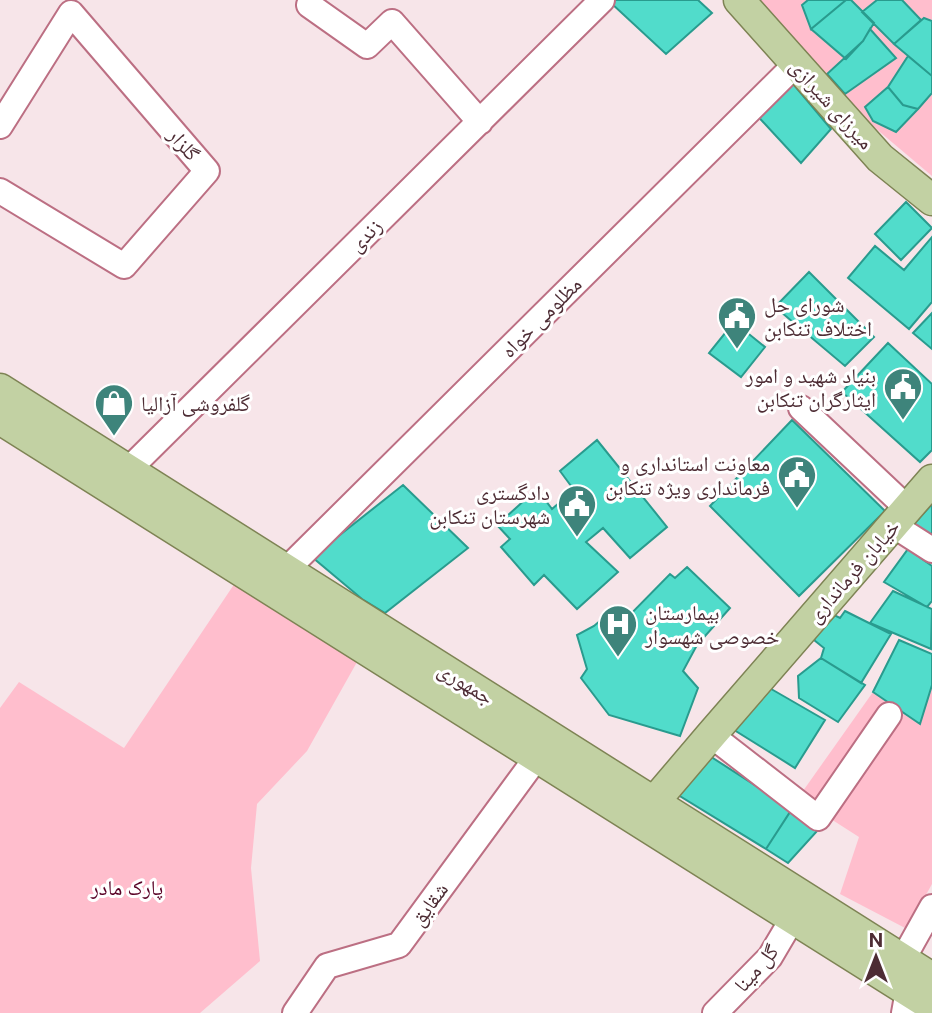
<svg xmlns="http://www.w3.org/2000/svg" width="932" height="1013" font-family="'Public Sans','Noto Naskh Arabic',sans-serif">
<rect width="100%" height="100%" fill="#f7e5e9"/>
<path fill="#ffbecd" d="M 752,0 L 932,0 L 932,176 L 861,116 Z
M 235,583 L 357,662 L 307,751 L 257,804 L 251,868 L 260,961 L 200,1013 L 0,1013 L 0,708 L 19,682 L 124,748 Z
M 932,685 L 932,884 L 907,929 L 840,894 L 859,837 L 798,798 L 873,692 L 920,724 Z"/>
<path fill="#51dccb" stroke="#299b8e" stroke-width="2" d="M 614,0 L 698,0 L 712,13 L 666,54 L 611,3 Z
M 808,0 L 846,0 L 811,29 L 802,5 Z
M 846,0 L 851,0 L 874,23 L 863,41 L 846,59 L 811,29 Z
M 877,0 L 902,0 L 921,20 L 894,44 L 862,12 Z
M 924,18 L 932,21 L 932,76 L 894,44 Z
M 870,29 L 896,58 L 845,94 L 827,74 L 863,41 Z
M 908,56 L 932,76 L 932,93 L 918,109 L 903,105 L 888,87 Z
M 789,79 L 831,129 L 801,163 L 753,111 Z
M 888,87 L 903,105 L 918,109 L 896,132 L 873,121 L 865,107 Z
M 906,202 L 932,228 L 901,260 L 875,234 Z
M 932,237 L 932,302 L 909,329 L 848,278 L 875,246 L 904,270 Z
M 809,272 L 874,337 L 845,366 L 775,307 Z
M 932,313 L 932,349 L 913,333 Z
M 734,322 L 765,347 L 741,377 L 709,353 Z
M 888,343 L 932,384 L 932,450 L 920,462 L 842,392 Z
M 792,420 L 885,511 L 799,596 L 710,506 Z
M 597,440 L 667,527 L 630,558 L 603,528 L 586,542 L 618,572 L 577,609 L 544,575 L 534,585 L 501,547 L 510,539 L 497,525 L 537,489 L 552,509 L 574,490 L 560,471 Z
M 403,485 L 468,548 L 385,613 L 362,599 L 312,557 Z
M 932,504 L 932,536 L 912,526 Z
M 908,549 L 932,566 L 932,601 L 927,607 L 884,582 Z
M 687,567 L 730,608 L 697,645 L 683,671 L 698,688 L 680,736 L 609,715 L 581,678 L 587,669 L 577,635 L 594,626 L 614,609 L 620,625 L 670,574 L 675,578 Z
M 893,591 L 932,609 L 931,649 L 870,623 Z
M 845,611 L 891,634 L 861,683 L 821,658 L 824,648 L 814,640 L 830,613 L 840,618 Z
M 899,640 L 932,654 L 932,685 L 920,724 L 873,692 Z
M 821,658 L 865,685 L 838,722 L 799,698 L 798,676 Z
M 766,686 L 825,720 L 795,768 L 731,728 Z
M 702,751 L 792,809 L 766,849 L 670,790 Z
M 790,812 L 818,830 L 788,863 L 766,849 Z"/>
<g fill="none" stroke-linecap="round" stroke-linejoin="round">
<g stroke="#bc6f83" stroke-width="28">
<path id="minor" d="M 309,5 L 367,46 L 392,22 L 480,122
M 0,126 L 71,13 L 207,171 L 124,266 L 0,191
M 801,408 L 908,509
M 128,470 L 602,0
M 893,525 L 932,550
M 286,570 L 796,64
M 711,735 L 818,818 L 889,715
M 903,959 L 932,907
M 295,1013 L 327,966 L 399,945 L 537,757
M 715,1013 L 770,957 L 793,918
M 904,1013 L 908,991"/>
</g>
<g stroke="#7e8354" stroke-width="33">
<path id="major" d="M 739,0 L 880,158 L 932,200
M 0,389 L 932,978
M 0,419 L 932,1006
M 644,818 L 654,802 L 711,735 L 932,480"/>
</g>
<use href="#minor" stroke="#fff" stroke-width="24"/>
<use href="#major" stroke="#c2d1a3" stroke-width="30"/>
</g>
<defs>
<g id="civic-pin" transform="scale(2.0125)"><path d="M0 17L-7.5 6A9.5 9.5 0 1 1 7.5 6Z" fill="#3e847b" stroke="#fff"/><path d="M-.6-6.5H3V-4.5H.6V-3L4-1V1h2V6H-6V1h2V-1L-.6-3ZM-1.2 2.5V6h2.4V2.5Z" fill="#fff"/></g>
<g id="shop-pin" transform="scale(2.0125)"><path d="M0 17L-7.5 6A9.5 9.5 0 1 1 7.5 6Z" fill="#3e847b" stroke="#fff"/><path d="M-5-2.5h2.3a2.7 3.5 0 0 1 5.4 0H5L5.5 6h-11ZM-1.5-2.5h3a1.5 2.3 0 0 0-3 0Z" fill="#fff"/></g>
<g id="hospital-pin" transform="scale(2.0125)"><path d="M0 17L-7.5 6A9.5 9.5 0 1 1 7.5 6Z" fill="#3e847b" stroke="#fff"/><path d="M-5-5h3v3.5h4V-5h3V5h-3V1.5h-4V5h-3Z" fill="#fff"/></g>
</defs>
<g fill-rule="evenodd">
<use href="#civic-pin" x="737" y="316"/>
<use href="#civic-pin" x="903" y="387"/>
<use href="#shop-pin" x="114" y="403"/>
<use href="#civic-pin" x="797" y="475"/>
<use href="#civic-pin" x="577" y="504"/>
<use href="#hospital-pin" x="618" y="624"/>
</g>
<g text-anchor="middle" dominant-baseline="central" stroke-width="6" stroke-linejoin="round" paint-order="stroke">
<g font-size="21" fill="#4d2c34" stroke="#fff">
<text transform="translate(832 104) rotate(48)">میرزای شیرازی</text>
<text transform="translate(184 144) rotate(49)">گلزار</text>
<text transform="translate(365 235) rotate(-45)">زندی</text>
<text transform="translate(541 317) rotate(-45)">مظلومی خواه</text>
<text transform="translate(853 571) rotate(-49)">خیابان فرمانداری</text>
<text transform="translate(466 683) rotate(32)">جمهوری</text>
<text transform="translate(429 904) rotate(-54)">شقایق</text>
<text transform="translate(756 968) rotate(-49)">گل مینا</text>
</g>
<g font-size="21" fill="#4d2c34" stroke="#fff" text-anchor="start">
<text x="764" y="304">شورای حل<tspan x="764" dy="24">اختلاف تنکابن</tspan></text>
<text x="876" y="375" text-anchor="end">بنیاد شهید و امور<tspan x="876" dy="24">ایثارگران تنکابن</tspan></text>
<text x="141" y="403">گلفروشی آزالیا</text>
<text x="770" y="463" text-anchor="end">معاونت استانداری و<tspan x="770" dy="24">فرمانداری ویژه تنکابن</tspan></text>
<text x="550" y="492" text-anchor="end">دادگستری<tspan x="550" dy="24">شهرستان تنکابن</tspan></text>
<text x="645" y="612">بیمارستان<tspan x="645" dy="24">خصوصی شهسوار</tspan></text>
</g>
<g font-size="21" fill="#580025" stroke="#fff">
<text x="127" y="887">پارک مادر</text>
</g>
</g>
<g transform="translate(876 957)" stroke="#ffffff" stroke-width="5" paint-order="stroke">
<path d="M0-5L12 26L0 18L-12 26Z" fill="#4d2c34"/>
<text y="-10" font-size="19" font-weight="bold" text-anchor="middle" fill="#4d2c34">N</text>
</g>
</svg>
